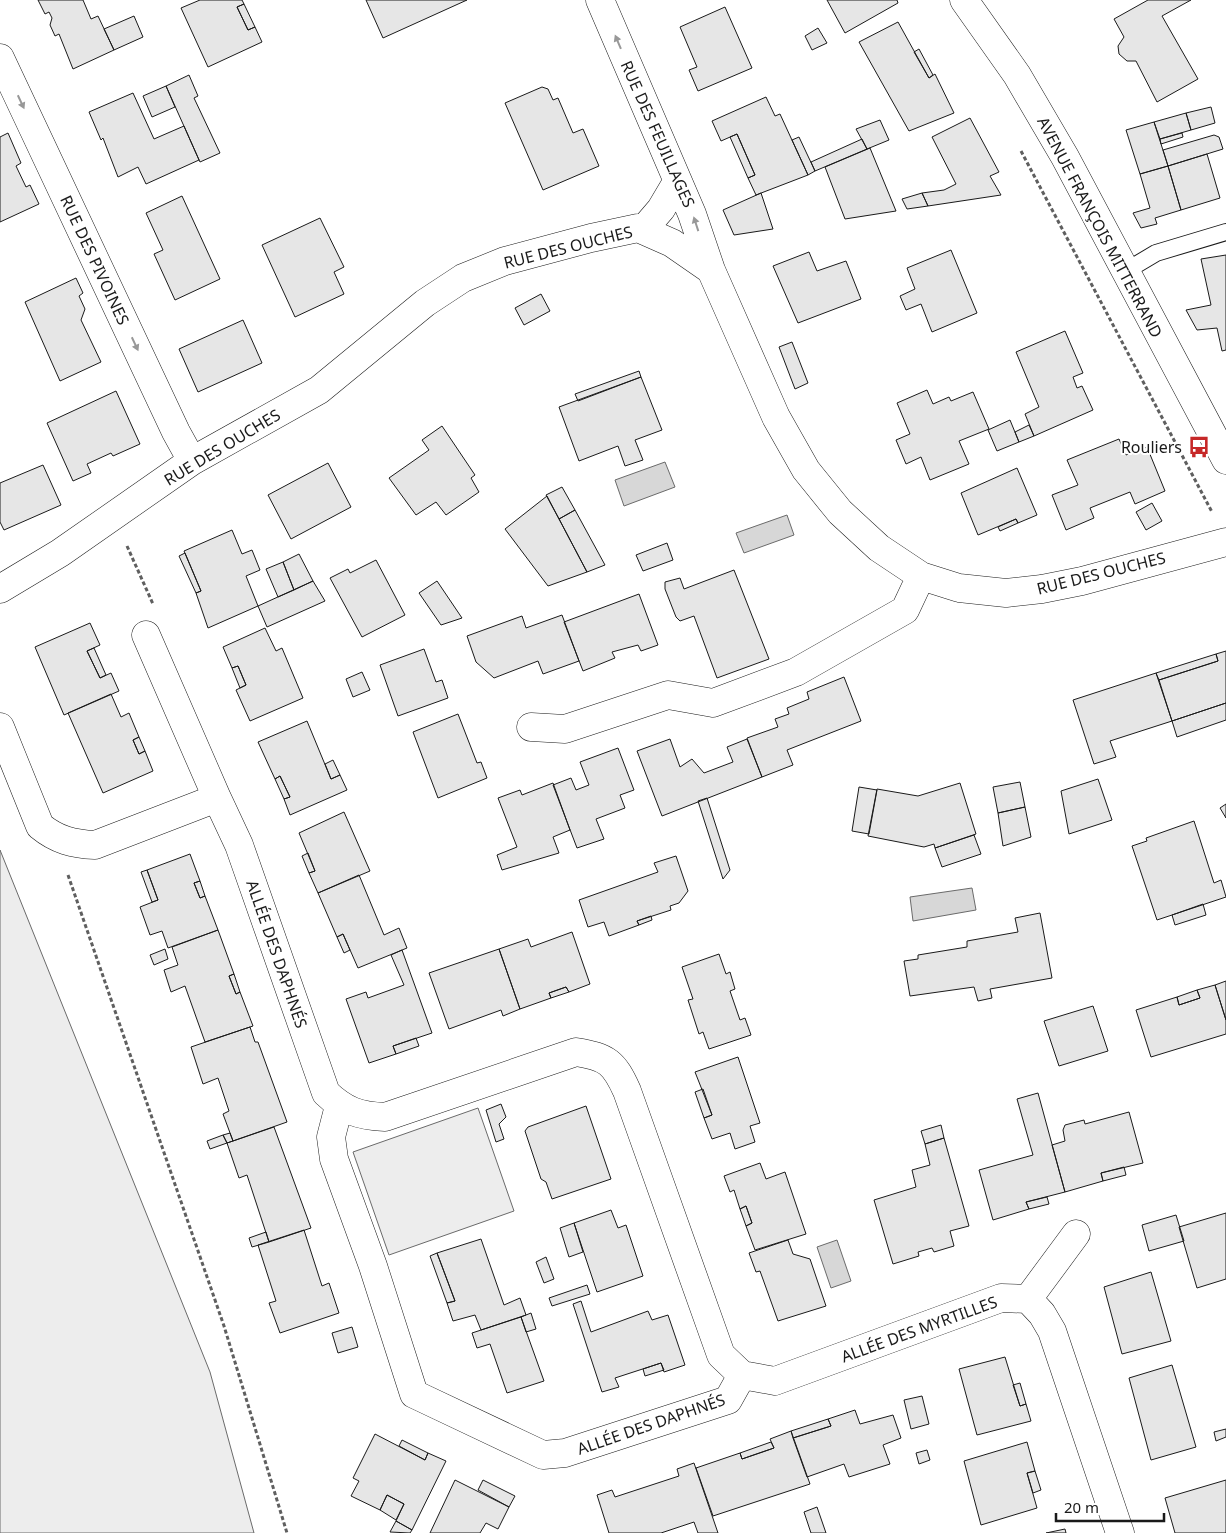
<svg xmlns="http://www.w3.org/2000/svg" width="1226" height="1533" font-family="'Noto Sans',sans-serif">
<rect width="100%" height="100%" fill="#fff"/>
<path fill="#ededed" stroke="#6a6a6a" d="M 0,850 L 210,1372 L 254,1533 L 0,1533 Z
M 478,1108 L 514,1211 L 389,1255 L 353,1152 Z"/>
<path fill="#d7d7d7" stroke="#6a6a6a" d="M 665,462 L 675,487 L 624,506 L 615,480 Z
M 787,515 L 794,535 L 744,553 L 736,533 Z
M 972,888 L 976,910 L 913,921 L 910,897 Z
M 837,1240 L 851,1281 L 831,1288 L 817,1247 Z"/>
<path fill="#e6e6e6" stroke="#1a1a1a" d="M 38,0 L 83,0 L 91,19 L 98,16 L 114,50 L 73,69 L 59,34 L 55,36 L 50,25 L 52,18 L 49,12 L 45,14 Z
M 200,0 L 242,0 L 244,4 L 237,7 L 248,30 L 255,27 L 262,42 L 208,67 L 181,8 Z
M 366,0 L 467,0 L 383,38 Z
M 827,0 L 897,0 L 898,3 L 845,33 Z
M 1148,0 L 1191,0 L 1162,16 L 1198,79 L 1157,102 L 1136,61 L 1127,61 L 1119,54 L 1118,46 L 1124,37 L 1114,19 Z
M 244,4 L 255,27 L 248,30 L 237,7 Z
M 725,7 L 752,68 L 698,91 L 689,70 L 697,67 L 680,27 Z
M 134,16 L 143,37 L 114,50 L 104,29 Z
M 898,22 L 929,78 L 935,74 L 954,113 L 909,131 L 859,42 Z
M 818,28 L 827,43 L 812,50 L 805,36 Z
M 919,49 L 933,75 L 929,78 L 914,52 Z
M 189,75 L 198,96 L 194,98 L 220,153 L 200,162 L 166,86 Z
M 166,86 L 175,107 L 152,117 L 143,96 Z
M 542,87 L 548,89 L 553,100 L 558,98 L 573,133 L 583,129 L 599,166 L 543,190 L 505,103 Z
M 133,93 L 154,139 L 184,126 L 199,160 L 146,184 L 138,167 L 118,177 L 103,138 L 101,140 L 89,112 Z
M 766,97 L 775,116 L 780,114 L 808,175 L 756,195 L 748,178 L 755,175 L 737,134 L 721,141 L 712,121 Z
M 1211,107 L 1215,123 L 1191,130 L 1186,113 Z
M 1186,113 L 1191,130 L 1160,139 L 1154,122 Z
M 970,118 L 999,172 L 990,176 L 1001,195 L 928,206 L 922,193 L 944,190 L 956,184 L 932,137 Z
M 880,120 L 889,140 L 867,149 L 856,129 Z
M 1154,122 L 1168,166 L 1140,174 L 1126,130 Z
M 8,133 L 21,163 L 16,166 L 26,187 L 30,185 L 39,204 L 0,222 L 0,137 Z
M 1182,133 L 1183,137 L 1161,144 L 1160,139 Z
M 737,134 L 755,175 L 748,178 L 730,137 Z
M 1214,135 L 1219,137 L 1223,149 L 1168,166 L 1163,150 Z
M 799,137 L 815,171 L 808,175 L 792,140 Z
M 862,139 L 867,149 L 815,171 L 811,162 Z
M 870,148 L 896,211 L 845,219 L 825,167 Z
M 1207,154 L 1220,198 L 1181,210 L 1168,166 Z
M 1168,166 L 1181,210 L 1155,218 L 1157,224 L 1141,228 L 1133,213 L 1150,208 L 1140,174 Z
M 761,193 L 773,229 L 734,235 L 723,210 Z
M 922,193 L 928,206 L 907,209 L 902,199 Z
M 182,196 L 220,279 L 175,300 L 154,254 L 163,250 L 146,213 Z
M 320,218 L 344,267 L 334,272 L 344,294 L 295,317 L 262,245 Z
M 951,250 L 977,313 L 932,332 L 921,304 L 906,310 L 900,296 L 915,289 L 907,268 Z
M 809,252 L 817,271 L 846,261 L 861,299 L 798,323 L 773,266 Z
M 1226,255 L 1226,350 L 1222,351 L 1217,328 L 1197,330 L 1186,310 L 1211,305 L 1201,259 Z
M 76,278 L 83,293 L 79,296 L 85,309 L 81,320 L 101,362 L 60,381 L 25,302 Z
M 541,294 L 550,311 L 524,325 L 515,308 Z
M 243,320 L 262,363 L 198,392 L 179,349 Z
M 1065,331 L 1083,373 L 1073,377 L 1077,388 L 1082,386 L 1093,410 L 1034,436 L 1025,414 L 1039,407 L 1016,352 Z
M 792,342 L 808,383 L 795,389 L 779,347 Z
M 639,371 L 641,377 L 578,401 L 575,394 Z
M 641,377 L 662,430 L 635,440 L 643,460 L 625,466 L 618,446 L 579,461 L 559,407 Z
M 927,390 L 933,404 L 949,397 L 951,401 L 973,392 L 989,429 L 959,441 L 969,464 L 930,480 L 921,457 L 906,464 L 896,440 L 910,434 L 897,403 Z
M 116,391 L 140,444 L 113,456 L 111,453 L 87,464 L 91,473 L 73,481 L 47,423 Z
M 1010,420 L 1019,442 L 997,451 L 988,430 Z
M 1029,425 L 1034,436 L 1019,442 L 1015,432 Z
M 442,426 L 475,475 L 471,478 L 479,492 L 446,515 L 436,502 L 416,515 L 389,478 L 429,450 L 422,440 Z
M 1119,439 L 1126,455 L 1147,447 L 1165,491 L 1135,504 L 1130,492 L 1090,508 L 1094,518 L 1066,530 L 1052,495 L 1078,485 L 1067,460 Z
M 328,463 L 351,507 L 291,539 L 268,495 Z
M 43,465 L 61,505 L 4,530 L 0,522 L 0,483 Z
M 1017,468 L 1037,515 L 1018,523 L 1016,519 L 978,535 L 961,493 Z
M 562,487 L 575,510 L 559,519 L 546,495 Z
M 547,496 L 587,572 L 548,586 L 505,529 Z
M 1152,503 L 1162,521 L 1146,530 L 1136,512 Z
M 575,510 L 605,565 L 587,572 L 559,519 Z
M 1016,519 L 1018,523 L 1000,531 L 998,527 Z
M 232,530 L 242,554 L 252,550 L 260,570 L 246,576 L 258,606 L 208,628 L 196,593 L 201,591 L 184,551 Z
M 667,543 L 673,560 L 643,571 L 636,555 Z
M 185,553 L 201,591 L 196,593 L 179,556 Z
M 299,554 L 313,581 L 294,590 L 283,562 Z
M 376,560 L 405,615 L 362,637 L 330,578 L 348,569 L 350,573 Z
M 283,562 L 294,590 L 278,597 L 266,569 Z
M 734,570 L 769,659 L 717,678 L 694,616 L 680,621 L 676,617 L 665,589 L 665,582 L 680,578 L 684,589 Z
M 313,581 L 325,601 L 267,627 L 258,606 Z
M 437,581 L 462,618 L 441,625 L 419,593 Z
M 639,594 L 658,645 L 641,651 L 638,645 L 612,652 L 615,658 L 583,671 L 564,622 Z
M 562,615 L 579,661 L 543,674 L 538,661 L 494,678 L 476,662 L 467,636 L 522,616 L 526,628 Z
M 90,623 L 100,645 L 87,651 L 100,678 L 111,673 L 119,691 L 64,715 L 35,647 Z
M 265,628 L 276,651 L 282,648 L 303,698 L 250,721 L 236,690 L 246,685 L 238,666 L 232,668 L 223,647 Z
M 94,648 L 106,675 L 100,678 L 87,651 Z
M 424,649 L 436,682 L 442,680 L 448,698 L 398,716 L 380,665 Z
M 1226,651 L 1226,703 L 1172,721 L 1159,680 L 1218,661 L 1216,654 Z
M 1216,654 L 1218,661 L 1159,680 L 1156,673 Z
M 238,666 L 246,685 L 240,688 L 232,668 Z
M 362,672 L 370,690 L 353,697 L 346,679 Z
M 1156,673 L 1172,721 L 1110,741 L 1116,757 L 1094,764 L 1073,700 Z
M 844,677 L 861,721 L 787,750 L 793,765 L 762,777 L 747,738 L 778,727 L 775,719 L 789,714 L 787,708 L 809,699 L 807,692 Z
M 111,694 L 121,717 L 129,713 L 139,737 L 133,740 L 139,754 L 145,751 L 153,771 L 103,793 L 68,713 Z
M 1226,703 L 1226,720 L 1177,737 L 1172,721 Z
M 458,714 L 477,763 L 481,762 L 487,778 L 438,798 L 413,732 Z
M 307,721 L 331,779 L 340,775 L 347,790 L 290,815 L 284,799 L 290,797 L 280,776 L 275,779 L 258,742 Z
M 139,737 L 145,751 L 139,754 L 133,740 Z
M 670,739 L 680,767 L 692,759 L 704,773 L 733,762 L 727,747 L 747,739 L 762,777 L 662,816 L 637,751 Z
M 618,748 L 634,790 L 620,795 L 625,808 L 596,819 L 604,839 L 577,848 L 553,785 L 571,778 L 576,790 L 589,785 L 580,762 Z
M 333,760 L 340,775 L 331,779 L 325,764 Z
M 280,776 L 290,797 L 284,799 L 275,779 Z
M 1098,779 L 1112,820 L 1069,834 L 1061,791 Z
M 1020,782 L 1025,807 L 998,813 L 993,787 Z
M 553,783 L 570,830 L 553,837 L 559,853 L 502,870 L 497,855 L 517,847 L 498,798 L 520,790 L 522,795 Z
M 960,783 L 976,834 L 935,848 L 934,844 L 924,847 L 868,836 L 877,789 L 918,796 Z
M 859,787 L 877,790 L 869,834 L 852,831 Z
M 707,798 L 730,870 L 723,879 L 698,801 Z
M 1226,804 L 1226,818 L 1220,808 Z
M 1025,807 L 1031,837 L 1003,846 L 998,813 Z
M 344,812 L 370,871 L 318,893 L 309,873 L 315,871 L 299,833 Z
M 1194,821 L 1214,883 L 1221,880 L 1226,897 L 1157,920 L 1132,846 L 1147,841 L 1146,838 Z
M 974,835 L 981,854 L 942,867 L 935,848 Z
M 308,853 L 315,871 L 309,873 L 302,856 Z
M 190,854 L 200,881 L 194,883 L 200,898 L 205,896 L 218,930 L 168,948 L 162,931 L 150,935 L 140,907 L 158,900 L 147,870 Z
M 676,856 L 688,891 L 679,903 L 670,906 L 671,910 L 637,921 L 639,925 L 609,936 L 604,922 L 588,927 L 579,900 L 658,872 L 654,863 Z
M 147,870 L 158,900 L 152,902 L 141,872 Z
M 359,875 L 384,935 L 399,928 L 407,948 L 358,968 L 343,934 L 337,937 L 318,893 Z
M 200,881 L 205,896 L 200,898 L 194,883 Z
M 1203,904 L 1206,915 L 1175,925 L 1172,915 Z
M 1040,913 L 1052,978 L 990,989 L 992,998 L 978,1001 L 974,987 L 910,996 L 904,961 L 918,959 L 918,955 L 967,947 L 967,941 L 1018,932 L 1015,918 Z
M 651,916 L 652,920 L 639,925 L 637,921 Z
M 218,930 L 234,974 L 229,976 L 236,994 L 240,992 L 253,1026 L 205,1042 L 185,986 L 171,992 L 164,970 L 178,965 L 172,947 Z
M 572,932 L 590,984 L 569,992 L 566,987 L 549,993 L 551,998 L 520,1009 L 499,949 L 528,939 L 531,947 Z
M 343,934 L 350,950 L 344,953 L 337,937 Z
M 165,949 L 168,959 L 154,965 L 150,955 Z
M 499,949 L 520,1009 L 503,1016 L 501,1010 L 449,1029 L 429,973 Z
M 402,950 L 432,1033 L 393,1046 L 396,1054 L 369,1063 L 346,999 L 366,992 L 368,998 L 404,985 L 391,955 Z
M 719,954 L 726,974 L 730,972 L 735,989 L 730,991 L 740,1020 L 745,1018 L 751,1035 L 709,1049 L 703,1032 L 699,1034 L 688,1000 L 693,999 L 682,967 Z
M 234,974 L 240,992 L 236,994 L 229,976 Z
M 1226,981 L 1226,1020 L 1215,985 Z
M 1215,985 L 1226,1020 L 1226,1034 L 1151,1057 L 1136,1010 L 1177,997 L 1179,1005 L 1200,998 L 1197,990 Z
M 566,987 L 569,992 L 551,998 L 549,993 Z
M 1197,990 L 1200,998 L 1179,1005 L 1177,997 Z
M 1093,1006 L 1108,1051 L 1059,1066 L 1044,1021 Z
M 250,1027 L 255,1042 L 258,1042 L 287,1122 L 233,1141 L 223,1114 L 229,1111 L 218,1078 L 203,1084 L 191,1047 Z
M 416,1038 L 419,1046 L 396,1054 L 393,1046 Z
M 738,1057 L 760,1123 L 750,1126 L 755,1142 L 735,1149 L 730,1133 L 712,1139 L 704,1118 L 712,1115 L 695,1072 Z
M 703,1089 L 712,1115 L 704,1118 L 695,1092 Z
M 1038,1093 L 1065,1192 L 1026,1202 L 1029,1209 L 993,1220 L 979,1170 L 1033,1155 L 1017,1099 Z
M 501,1104 L 506,1117 L 499,1124 L 504,1139 L 496,1142 L 486,1110 Z
M 586,1106 L 611,1179 L 552,1199 L 546,1182 L 541,1179 L 525,1131 L 528,1127 Z
M 1129,1112 L 1143,1163 L 1101,1173 L 1103,1181 L 1065,1192 L 1052,1145 L 1065,1141 L 1063,1130 L 1065,1125 L 1084,1120 L 1085,1124 Z
M 941,1125 L 944,1138 L 925,1144 L 921,1131 Z
M 274,1127 L 311,1228 L 269,1242 L 247,1175 L 239,1178 L 227,1143 Z
M 230,1133 L 233,1141 L 227,1143 L 223,1135 Z
M 223,1135 L 227,1143 L 210,1149 L 207,1141 Z
M 944,1138 L 969,1226 L 950,1231 L 954,1246 L 934,1252 L 932,1248 L 918,1252 L 919,1256 L 893,1264 L 874,1200 L 916,1187 L 912,1170 L 930,1165 L 925,1144 Z
M 760,1163 L 766,1179 L 785,1172 L 806,1234 L 755,1250 L 746,1226 L 752,1223 L 746,1206 L 740,1209 L 734,1190 L 730,1192 L 724,1176 Z
M 1124,1167 L 1126,1175 L 1103,1181 L 1101,1173 Z
M 1047,1197 L 1049,1204 L 1029,1209 L 1026,1202 Z
M 746,1206 L 752,1223 L 746,1226 L 740,1209 Z
M 611,1210 L 618,1228 L 626,1225 L 643,1276 L 597,1292 L 574,1223 Z
M 1226,1213 L 1226,1279 L 1197,1288 L 1179,1227 Z
M 1176,1215 L 1184,1241 L 1149,1251 L 1142,1225 Z
M 574,1223 L 583,1252 L 569,1257 L 560,1228 Z
M 304,1230 L 322,1286 L 329,1283 L 339,1313 L 280,1333 L 269,1303 L 276,1301 L 258,1245 Z
M 266,1232 L 269,1242 L 252,1247 L 249,1238 Z
M 481,1239 L 504,1305 L 520,1298 L 526,1315 L 481,1330 L 475,1315 L 453,1321 L 447,1303 L 455,1301 L 437,1253 Z
M 788,1240 L 793,1254 L 810,1259 L 826,1306 L 778,1321 L 760,1271 L 756,1272 L 749,1253 Z
M 437,1253 L 455,1301 L 447,1303 L 430,1256 Z
M 546,1257 L 554,1279 L 544,1283 L 536,1262 Z
M 1151,1272 L 1171,1341 L 1122,1354 L 1104,1287 Z
M 587,1285 L 590,1294 L 552,1306 L 549,1298 Z
M 581,1301 L 591,1332 L 648,1311 L 652,1320 L 668,1315 L 685,1365 L 664,1372 L 661,1363 L 615,1378 L 619,1387 L 602,1392 L 573,1304 Z
M 531,1313 L 536,1329 L 526,1332 L 521,1317 Z
M 521,1317 L 544,1381 L 507,1393 L 490,1344 L 477,1348 L 472,1333 Z
M 352,1327 L 358,1347 L 338,1353 L 332,1333 Z
M 1005,1357 L 1020,1406 L 1026,1404 L 1031,1421 L 977,1435 L 959,1369 Z
M 661,1363 L 664,1370 L 645,1376 L 643,1369 Z
M 1172,1365 L 1196,1447 L 1151,1460 L 1129,1378 Z
M 1020,1383 L 1026,1404 L 1020,1406 L 1013,1385 Z
M 922,1396 L 929,1424 L 911,1429 L 904,1400 Z
M 855,1410 L 860,1424 L 893,1415 L 901,1438 L 883,1445 L 890,1464 L 849,1477 L 844,1464 L 807,1477 L 793,1438 L 831,1426 L 828,1419 Z
M 828,1419 L 831,1426 L 793,1438 L 791,1431 Z
M 1226,1429 L 1226,1437 L 1216,1441 L 1214,1432 Z
M 791,1431 L 810,1484 L 713,1516 L 696,1468 L 740,1453 L 742,1459 L 774,1448 L 770,1439 Z
M 375,1434 L 425,1460 L 428,1453 L 446,1461 L 412,1530 L 396,1521 L 404,1504 L 387,1495 L 380,1510 L 351,1496 L 359,1481 L 353,1478 Z
M 402,1440 L 428,1453 L 425,1460 L 399,1446 Z
M 771,1442 L 774,1448 L 742,1459 L 740,1453 Z
M 1027,1442 L 1035,1471 L 1027,1473 L 1037,1508 L 981,1525 L 964,1461 Z
M 927,1450 L 930,1460 L 919,1464 L 916,1453 Z
M 694,1463 L 718,1533 L 698,1533 L 694,1522 L 661,1533 L 609,1533 L 597,1495 L 612,1490 L 615,1497 L 679,1476 L 677,1469 Z
M 1035,1471 L 1041,1490 L 1033,1493 L 1027,1473 Z
M 455,1480 L 509,1507 L 498,1529 L 486,1523 L 480,1533 L 430,1533 Z
M 483,1480 L 515,1496 L 509,1507 L 478,1490 Z
M 1226,1480 L 1226,1533 L 1175,1533 L 1165,1498 Z
M 387,1495 L 404,1504 L 396,1520 L 380,1510 Z
M 817,1507 L 826,1533 L 811,1533 L 804,1512 Z
M 396,1521 L 412,1530 L 410,1533 L 390,1532 Z
M 1065,1529 L 1066,1533 L 1046,1533 Z"/>
<g fill="none" stroke-linecap="round" stroke-linejoin="round">
<g stroke="#1a1a1a" stroke-width="18">
<path id="lane" d="M 1124,272 L 1156,253 L 1226,232"/>
</g>
<g stroke="#1a1a1a" stroke-width="29">
<path id="street" d="M 600,0 L 692,214 L 711,270
M 0,58 L 176,432 L 192,461
M 643,230 L 661,209 L 677,182
M 0,589 L 60,553 L 192,461 L 319,390 L 425,303 L 463,278 L 505,261 L 591,238 L 638,228 L 672,243 L 711,270 L 776,417 L 806,470 L 840,512 L 879,548 L 921,576 L 959,588 L 1006,593 L 1042,589 L 1082,581 L 1226,542
M 146,635 L 217,798
M 0,727 L 40,826 C 57,840 73,844 95,845 L 217,798 L 239,845 L 326,1093 C 345,1111 359,1116 385,1117 L 576,1052 C 607,1057 614,1062 627,1091 L 721,1355 L 742,1375 L 775,1381 L 1001,1298 L 1028,1299 L 1042,1314 L 1052,1331 L 1120,1533
M 531,727 L 565,729 L 668,695 L 713,703 L 796,672 L 905,610 L 921,576
M 339,1106 L 331,1137 L 334,1159 L 373,1266 L 414,1394 L 543,1455 L 565,1453 L 728,1400 L 742,1375
M 1028,1299 L 1076,1234"/>
</g>
<g stroke="#1a1a1a" stroke-width="29">
<path id="secondary" d="M 964,0 L 1017,75 L 1065,157 L 1226,460"/>
</g>
<path stroke="#5f5f5f" stroke-width="3" stroke-dasharray="4 2.5" stroke-linecap="butt" d="M 1021,151 L 1212,512
M 127,546 L 153,604
M 68,875 L 224,1326 L 287,1533"/>
<use href="#lane" stroke="#fff" stroke-width="16"/>
<use href="#street" stroke="#fff" stroke-width="28"/>
<use href="#secondary" stroke="#fff" stroke-width="28"/>
</g>
<defs><path id="oneway-solid" d="M-6-.8H1V-3.2L6.5 0L1 3.2V.8H-6Z" transform="scale(1.25)"/></defs>
<g fill="#989898">
<use href="#oneway-solid" transform="translate(618 42) rotate(-113)"/>
<use href="#oneway-solid" transform="translate(21 102) rotate(65)"/>
<use href="#oneway-solid" transform="translate(696 224) rotate(-108)"/>
<use href="#oneway-solid" transform="translate(135 344) rotate(65)"/>
</g>
<defs>
<g id="bus-bare" transform="scale(1.725)"><path d="M-5-6H5V4H4V6H2V4H-2V6H-4V4H-5ZM-3.5-4V0h7V-4ZM-3.5 1.2v1.5H-2V1.2ZM2 1.2v1.5H3.5V1.2Z" fill="#c62828" stroke="#fff" stroke-width="2.5" paint-order="stroke"/></g>
</defs>
<g fill-rule="evenodd">
<use href="#bus-bare" x="1199" y="447"/>
</g>
<g text-anchor="middle" dominant-baseline="central" stroke-width="4" stroke-linejoin="round" paint-order="stroke">
<g font-size="16" fill="#1a1a1a" stroke="#fff">
<text transform="translate(658 134) rotate(66)">RUE DES FEUILLAGES</text>
<text transform="translate(1100 227) rotate(62)">AVENUE FRANÇOIS MITTERRAND</text>
<text transform="translate(568 247) rotate(-14)">RUE DES OUCHES</text>
<text transform="translate(95 260) rotate(65)">RUE DES PIVOINES</text>
<text transform="translate(222 447) rotate(-31)">RUE DES OUCHES</text>
<text transform="translate(1101 573) rotate(-14)">RUE DES OUCHES</text>
<text transform="translate(277 954) rotate(71)">ALLÉE DES DAPHNÉS</text>
<text transform="translate(919 1329) rotate(-20)">ALLÉE DES MYRTILLES</text>
<text transform="translate(651 1424) rotate(-19)">ALLÉE DES DAPHNÉS</text>
</g>
<g font-size="16" fill="#1a1a1a" stroke="#fff" text-anchor="end">
<text x="1182" y="447">Rouliers</text>
</g>
</g>
<path d="M1056 1513v8h108v-8" fill="none" stroke="#1a1a1a" stroke-width="2.5"/>
<text x="1064" y="1513" font-size="15" fill="#1a1a1a" stroke="#ffffff" stroke-width="4" paint-order="stroke">20 m</text>
</svg>
